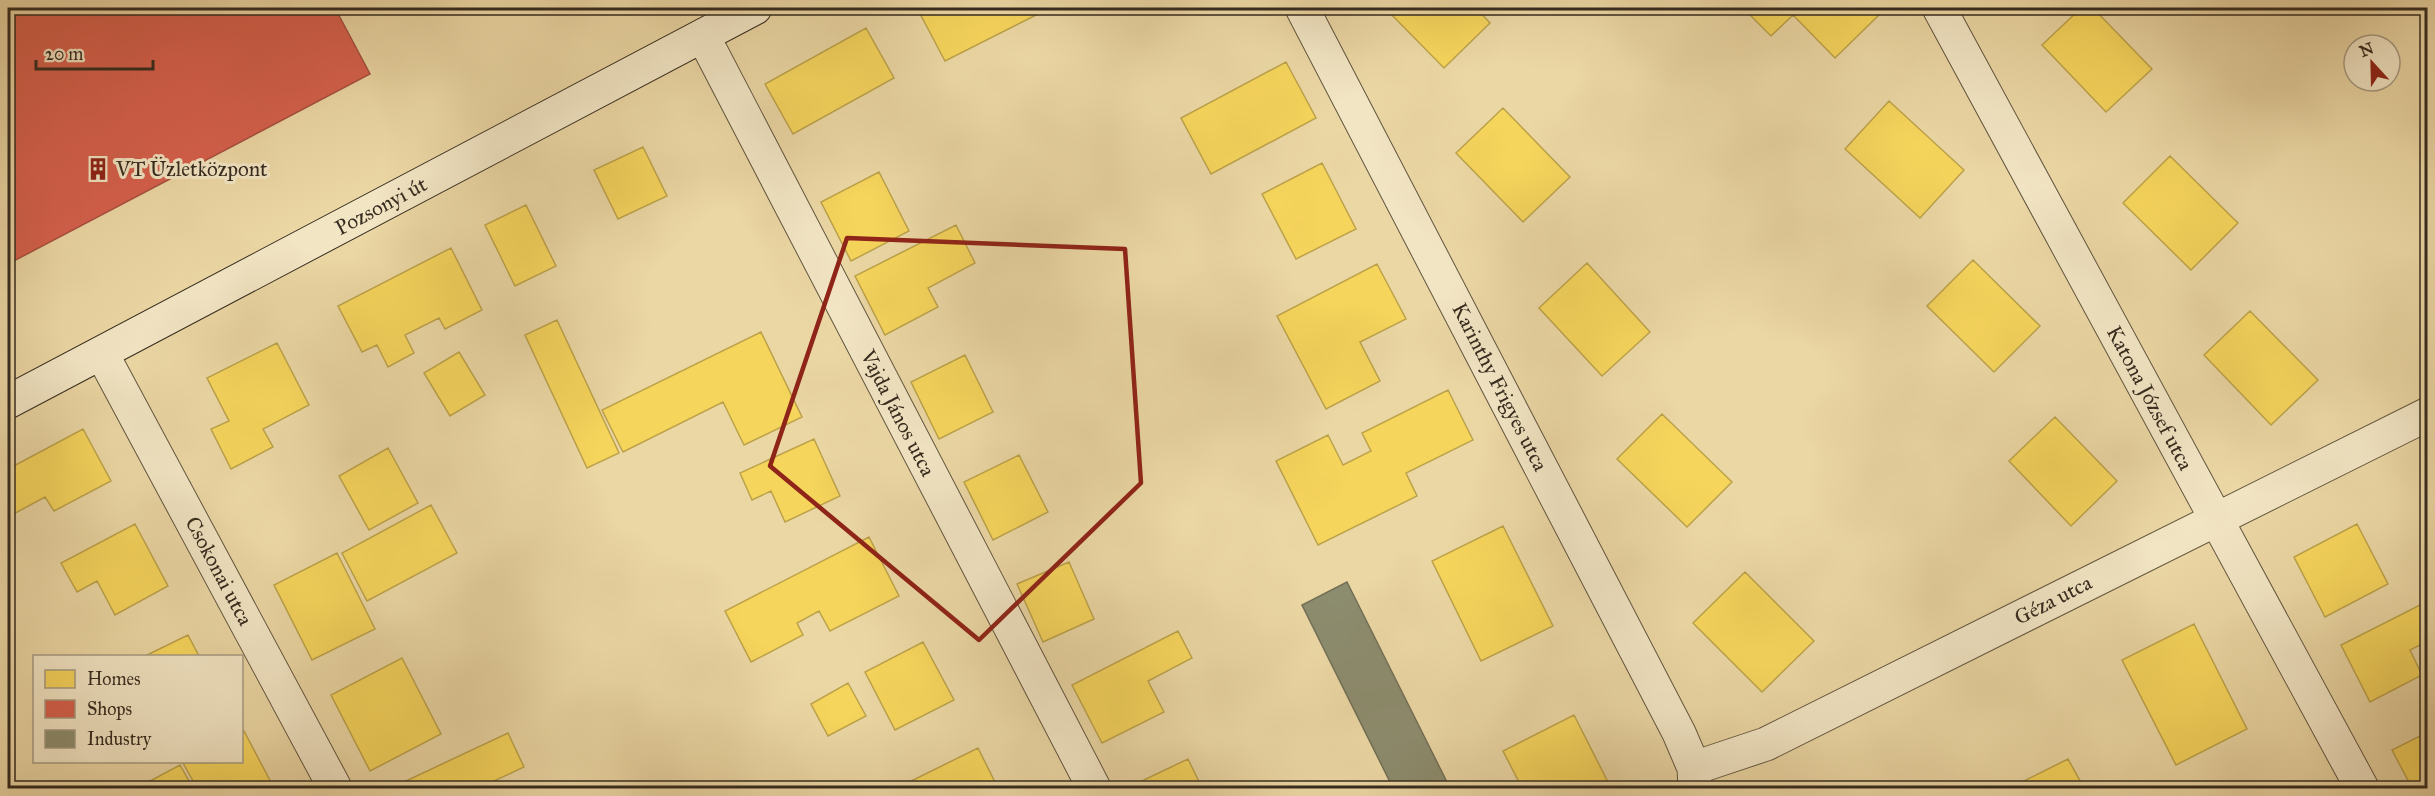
<svg xmlns="http://www.w3.org/2000/svg" width="2435" height="796" font-family="'IM FELL Great Primer',serif">
<rect width="100%" height="100%" fill="#ebd7a4"/>
<filter id="stains"><feTurbulence type="fractalNoise" baseFrequency=".00333" numOctaves="4"/><feColorMatrix values="0 0 0 0 .2 0 0 0 0 .09 0 0 0 0 .02 0 0 0 .5 -.17"/></filter>
<radialGradient id="worn" r=".72"><stop offset=".6" stop-color="#630" stop-opacity="0"/><stop offset="1" stop-color="#630" stop-opacity=".3"/></radialGradient>
<path fill="#f6d55c" stroke="#bca24a" stroke-width="1.5" d="M 917,8 L 1050,8 L 945,61 Z
M 1385,8 L 1476,8 L 1490,23 L 1444,68 Z
M 1746,8 L 1874,8 L 1880,14 L 1835,58 L 1793,15 L 1771,36 L 1744,9 Z
M 2081,8 L 2093,8 L 2152,69 L 2106,112 L 2042,45 Z
M 866,28 L 894,78 L 793,134 L 765,84 Z
M 1286,62 L 1316,118 L 1211,174 L 1181,118 Z
M 1889,101 L 1964,170 L 1920,218 L 1845,149 Z
M 1503,108 L 1570,177 L 1523,222 L 1456,153 Z
M 643,147 L 667,196 L 618,219 L 594,170 Z
M 2170,156 L 2238,223 L 2191,270 L 2123,203 Z
M 1322,163 L 1356,229 L 1296,259 L 1262,194 Z
M 879,172 L 909,231 L 851,261 L 821,202 Z
M 526,205 L 556,266 L 515,286 L 485,225 Z
M 956,225 L 975,263 L 928,288 L 938,307 L 885,335 L 855,276 Z
M 451,248 L 482,310 L 445,329 L 439,318 L 405,335 L 414,353 L 388,367 L 377,345 L 362,352 L 338,306 Z
M 1973,260 L 2040,326 L 1994,372 L 1927,306 Z
M 1587,263 L 1650,332 L 1602,376 L 1539,308 Z
M 1377,264 L 1406,319 L 1360,342 L 1380,381 L 1326,409 L 1277,316 Z
M 2250,311 L 2318,380 L 2271,425 L 2204,355 Z
M 557,320 L 619,453 L 587,468 L 525,335 Z
M 761,332 L 802,417 L 744,445 L 723,402 L 623,452 L 602,410 Z
M 277,343 L 309,405 L 263,429 L 273,447 L 231,469 L 211,429 L 229,421 L 207,378 Z
M 459,352 L 485,395 L 450,416 L 424,373 Z
M 965,355 L 993,412 L 939,439 L 911,382 Z
M 1448,390 L 1473,440 L 1406,473 L 1417,496 L 1318,545 L 1276,461 L 1328,435 L 1343,465 L 1371,451 L 1362,433 Z
M 1662,414 L 1732,482 L 1687,527 L 1617,459 Z
M 2055,417 L 2117,481 L 2071,526 L 2009,461 Z
M 83,429 L 111,481 L 54,511 L 45,497 L 8,517 L 8,469 Z
M 814,439 L 840,496 L 785,522 L 771,491 L 752,500 L 740,473 Z
M 388,448 L 418,503 L 369,530 L 339,476 Z
M 1019,455 L 1048,512 L 993,540 L 964,482 Z
M 431,505 L 457,553 L 367,601 L 342,553 Z
M 135,524 L 168,586 L 115,615 L 97,581 L 77,592 L 61,563 Z
M 2357,524 L 2388,584 L 2325,617 L 2294,557 Z
M 1503,526 L 1553,626 L 1481,661 L 1432,561 Z
M 869,537 L 899,596 L 830,631 L 819,611 L 797,623 L 803,635 L 751,662 L 725,611 Z
M 337,553 L 375,629 L 312,660 L 274,585 Z
M 1069,562 L 1094,619 L 1043,642 L 1017,584 Z
M 1745,572 L 1814,641 L 1762,692 L 1693,623 Z
M 2428,601 L 2428,641 L 2410,650 L 2422,675 L 2370,702 L 2341,645 Z
M 2194,624 L 2247,729 L 2176,765 L 2122,660 Z
M 1178,631 L 1192,658 L 1148,681 L 1164,712 L 1102,743 L 1072,685 Z
M 188,635 L 199,656 L 145,656 Z
M 923,642 L 954,700 L 895,730 L 865,672 Z
M 402,658 L 441,734 L 370,771 L 331,695 Z
M 848,683 L 866,716 L 828,736 L 811,704 Z
M 1574,715 L 1611,788 L 1522,788 L 1503,751 Z
M 244,731 L 274,788 L 197,788 L 183,763 L 242,762 L 242,732 Z
M 2428,732 L 2428,788 L 2412,788 L 2392,750 Z
M 508,733 L 524,767 L 479,788 L 391,788 Z
M 978,748 L 998,788 L 897,788 Z
M 1188,759 L 1202,788 L 1127,788 Z
M 2068,759 L 2084,788 L 2010,788 Z
M 180,765 L 193,788 L 137,788 Z"/>
<path fill="#d6604d" stroke="#a6503f" stroke-width="1.5" d="M 8,8 L 335,8 L 370,74 L 8,264 Z"/>
<path fill="#8c8c6e" stroke="#726f56" stroke-width="1.5" d="M 1347,582 L 1450,788 L 1393,788 L 1302,605 Z"/>
<g fill="none" stroke-linecap="round" stroke-linejoin="round">
<g stroke="#625640" stroke-width="35">
<path id="street" d="M 1302,8 L 1679,733 L 1694,768 L 1695,788
M 1939,8 L 2362,788
M 703,36 L 1094,788
M 102,354 L 335,788
M 1694,768 L 1766,744 L 2428,414"/>
</g>
<g stroke="#352b1f" stroke-width="35">
<path id="secondary" d="M 8,402 L 755,8"/>
</g>
<use href="#street" stroke="#f2e5c4" stroke-width="33"/>
<use href="#secondary" stroke="#f2e5c4" stroke-width="33"/>
</g>
<path fill="none" stroke="#8f2418" stroke-width="4.5" stroke-linejoin="round" d="M 847,238 L 1125,249 L 1141,483 L 979,640 L 770,466 Z"/>
<defs>
<g id="building-bare" transform="scale(1.8)"><path d="M-4-6H4V6H1V3H-1V6H-4ZM-2.5-4.3h1.7v1.8h-1.7ZM.8-4.3h1.7v1.8H.8ZM-2.5-1h1.7V.8h-1.7ZM.8-1h1.7V.8H.8Z" fill="#8f2418" stroke="#f2e5c4" stroke-width="2.5" paint-order="stroke"/></g>
</defs>
<g fill-rule="evenodd">
<use href="#building-bare" x="98" y="169"/>
</g>
<g text-anchor="middle" dominant-baseline="central" stroke-width="6" stroke-linejoin="round" paint-order="stroke">
<g font-size="21" fill="#352b1f" stroke="#f2e5c4" text-anchor="start">
<text x="116" y="169">VT Üzletközpont</text>
</g>
<g font-size="21" fill="#352b1f" stroke="#f2e5c4">
<text transform="translate(381 206) rotate(-28)">Pozsonyi út</text>
<text transform="translate(1500 387) rotate(63)">Karinthy Frigyes utca</text>
<text transform="translate(2150 398) rotate(62)">Katona József utca</text>
<text transform="translate(898 413) rotate(63)">Vajda János utca</text>
<text transform="translate(219 571) rotate(62)">Csokonai utca</text>
<text transform="translate(2053 600) rotate(-27)">Géza utca</text>
</g>
</g>
<rect width="2435" height="796" fill="none" stroke="#ebd7a4" stroke-width="30"/>
<rect x="9" y="9" width="2417" height="778" fill="none" stroke="#352b1f" stroke-width="3"/>
<rect x="15" y="15" width="2405" height="766" fill="none" stroke="#352b1f" stroke-width="1.5"/>
<rect x="33" y="655" width="210" height="108" fill="#f2e5c4" stroke="#a69b82" stroke-width="1.5"/>
<rect x="45" y="670" width="30" height="18" fill="#f6d55c" stroke="#a69b82" stroke-width="1.5"/>
<text x="87" y="685" font-size="18" fill="#352b1f">Homes</text>
<rect x="45" y="700" width="30" height="18" fill="#d6604d" stroke="#a69b82" stroke-width="1.5"/>
<text x="87" y="715" font-size="18" fill="#352b1f">Shops</text>
<rect x="45" y="730" width="30" height="18" fill="#8c8c6e" stroke="#a69b82" stroke-width="1.5"/>
<text x="87" y="745" font-size="18" fill="#352b1f">Industry</text>
<g transform="translate(2372 63) rotate(338)"><circle r="28" fill="#f2e5c4" stroke="#a69b82" stroke-width="1.5"/>
<path d="M0-4.5L10 22L0 15L-10 22Z" fill="#8f2418"/>
<text y="-9" font-size="16" font-weight="bold" text-anchor="middle" fill="#352b1f">N</text>
</g>
<path d="M36 60v9h117v-9" fill="none" stroke="#352b1f" stroke-width="3"/>
<text x="45" y="60" font-size="18" fill="#352b1f" stroke="#f2e5c4" stroke-width="4.5" paint-order="stroke">20 m</text>
<rect width="100%" height="100%" filter="url(#stains)"/>
<rect width="100%" height="100%" fill="url(#worn)"/>
</svg>
